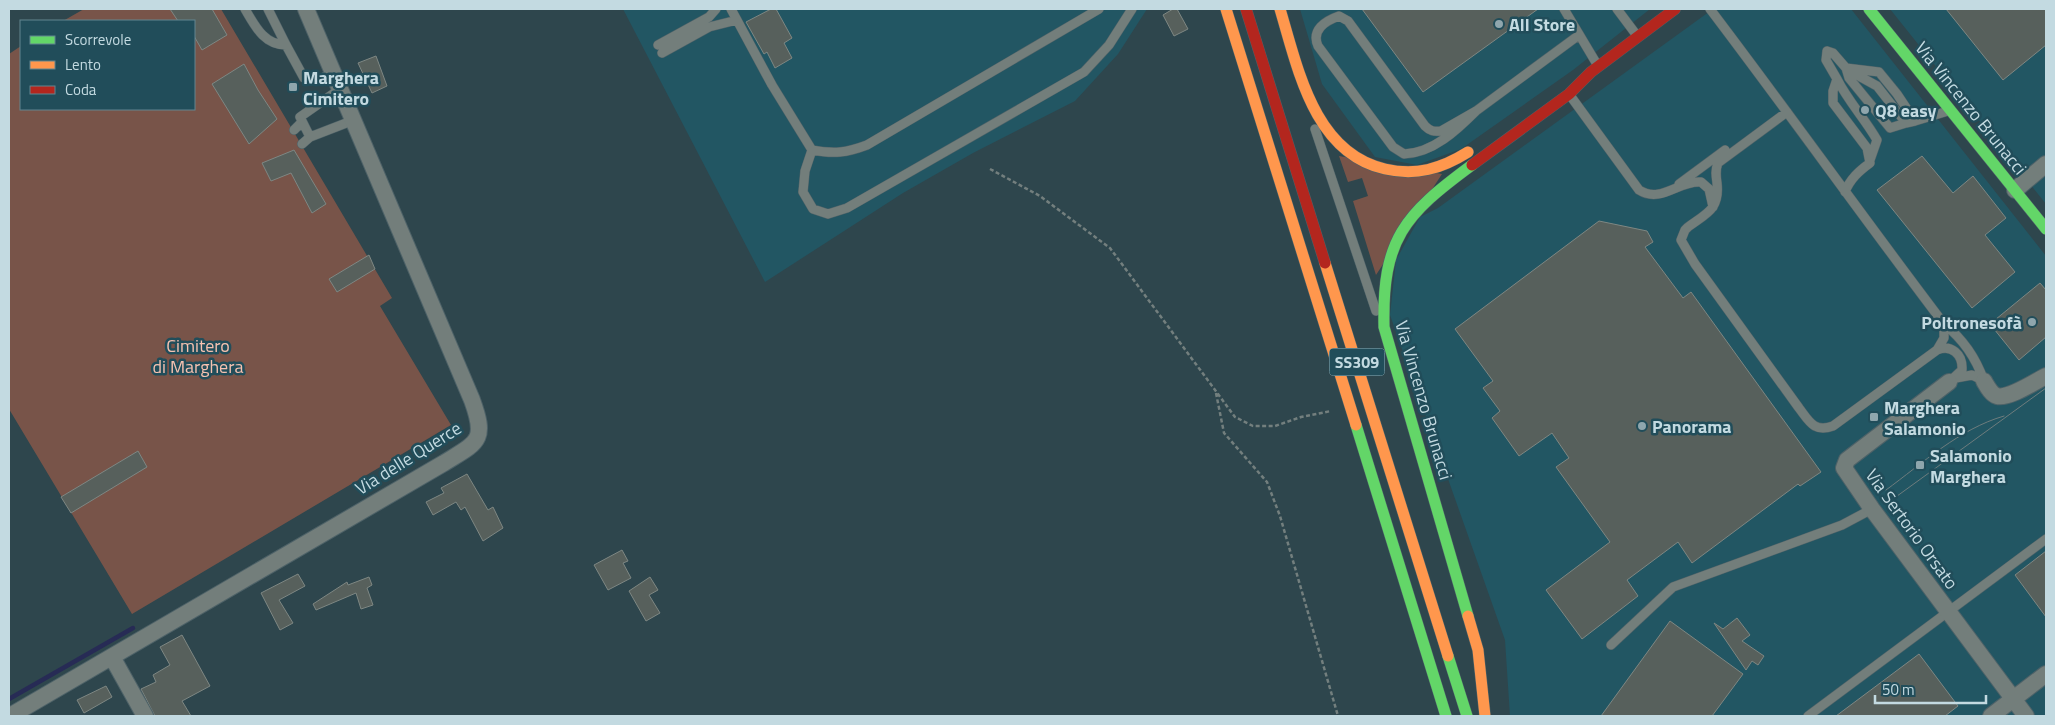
<svg xmlns="http://www.w3.org/2000/svg" width="2055" height="725" font-family="'Titillium Web',sans-serif">
<rect width="100%" height="100%" fill="#2e464d"/>
<path fill="#225663" d="M 623,9 L 1147,9 L 1118,54 L 1075,101 L 973,153 L 903,193 L 765,282 Z
M 1300,9 L 1650,9 L 1573,70 L 1461,149 L 1417,165 L 1375,157 L 1322,84 Z
M 1713,9 L 1851,9 L 2046,256 L 2046,716 L 1510,716 L 1505,640 L 1390,315 L 1396,260 L 1420,217 L 1438,208 Z
M 1890,9 L 2046,9 L 2046,204 Z"/>
<path fill="#785449" d="M 84,9 L 221,9 L 392,298 L 380,306 L 451,425 L 132,614 L 9,409 L 9,54 L 21,46 L 21,109 L 194,109 L 194,21 L 63,21 Z
M 1339,156 L 1442,174 L 1376,275 L 1353,201 L 1368,196 L 1362,178 L 1348,182 Z"/>
<g fill="none" stroke-linecap="round" stroke-linejoin="round">
<path stroke="#272b55" stroke-width="4.5" d="M 9,699 L 133,628"/>
</g>
<path fill="#57605c" stroke="#7e8783" d="M 170,9 L 212,9 L 227,35 L 202,50 L 194,36 L 194,21 L 178,21 Z
M 771,9 L 776,9 L 792,38 L 784,43 L 792,58 L 775,68 L 767,52 L 764,54 L 746,22 Z
M 1173,9 L 1177,9 L 1188,29 L 1174,36 L 1163,15 Z
M 1362,9 L 1538,9 L 1423,92 Z
M 1946,9 L 2046,9 L 2046,45 L 2003,80 Z
M 376,56 L 387,86 L 372,93 L 358,63 Z
M 244,64 L 258,90 L 277,119 L 249,144 L 212,84 Z
M 294,150 L 326,204 L 312,213 L 291,173 L 271,181 L 262,163 Z
M 1922,156 L 1953,193 L 1973,176 L 2006,218 L 1985,235 L 2015,272 L 1972,308 L 1877,190 Z
M 1599,221 L 1647,231 L 1653,242 L 1645,247 L 1683,298 L 1691,292 L 1821,472 L 1800,486 L 1798,484 L 1692,563 L 1678,542 L 1627,580 L 1638,596 L 1582,639 L 1546,590 L 1610,542 L 1556,467 L 1569,458 L 1552,433 L 1519,456 L 1492,418 L 1500,411 L 1483,388 L 1493,381 L 1455,329 Z
M 369,255 L 375,269 L 337,292 L 329,279 Z
M 2040,283 L 2046,290 L 2046,337 L 2019,360 L 1990,324 Z
M 138,451 L 147,467 L 71,513 L 61,497 Z
M 467,474 L 488,510 L 493,507 L 503,528 L 483,541 L 465,507 L 461,510 L 456,502 L 433,515 L 426,502 L 444,493 L 441,488 Z
M 622,550 L 628,561 L 623,563 L 631,578 L 608,590 L 594,565 Z
M 2046,551 L 2046,617 L 2015,575 Z
M 298,574 L 305,586 L 279,600 L 293,623 L 280,630 L 261,593 Z
M 369,577 L 372,585 L 367,588 L 373,605 L 361,609 L 356,593 L 316,610 L 313,604 L 347,582 L 348,585 Z
M 650,577 L 658,590 L 649,595 L 660,613 L 646,621 L 629,591 Z
M 1737,618 L 1750,635 L 1742,641 L 1764,656 L 1758,665 L 1752,661 L 1746,670 L 1714,623 L 1723,629 Z
M 1670,621 L 1743,674 L 1712,716 L 1601,716 Z
M 182,635 L 210,686 L 182,701 L 191,716 L 155,716 L 141,689 L 156,682 L 153,675 L 170,665 L 160,647 Z
M 1919,654 L 1958,706 L 1945,716 L 1836,716 Z
M 106,686 L 112,697 L 84,713 L 77,700 Z"/>
<g fill="none" stroke-linecap="round" stroke-linejoin="round">
<g stroke="#4e6268" stroke-width="10">
<path id="lane" d="M 245,9 C 255,26 264,45 286,45
M 268,9 L 286,45 L 304,78 C 314,85 324,77 333,72
M 731,9 L 772,85 L 812,150 C 834,154 846,153 867,145 L 1099,9
M 1564,9 L 1598,66
M 1617,9 L 1638,37
M 1710,9 C 1789,113 1865,220 1944,324 L 1944,338 L 1937,350 L 1833,426 C 1814,433 1809,421 1799,408 L 1695,264 L 1681,240 L 1685,230 L 1688,227 C 1707,213 1720,209 1717,183 C 1716,176 1715,170 1718,163 L 1787,112
M 658,45 L 709,17 L 716,9
M 662,53 L 709,27 L 737,20
M 1846,68 L 1849,78 L 1890,128 L 1906,123
M 1848,70 L 1877,86 L 1906,123 L 1915,121
M 1837,79 C 1848,101 1865,119 1877,140 L 1870,160
M 340,89 L 300,117 L 310,137 L 354,120
M 1569,94 L 1639,190 C 1661,204 1679,180 1701,182 L 1709,189 L 1713,207
M 1476,111 C 1457,130 1433,153 1404,154 L 1393,147 L 1318,46 C 1311,30 1325,21 1339,16 L 1348,21 L 1425,126 C 1430,131 1434,132 1441,131 L 1476,111 L 1579,35
M 1315,129 L 1376,311
M 294,130 L 302,122
M 302,144 L 310,137
M 812,150 L 805,171 L 803,192 L 813,209 L 828,214 L 847,208 L 1084,72 L 1109,45 L 1132,9
M 1679,184 L 1725,150
M 1845,192 C 1850,179 1859,171 1870,163 L 1867,148 L 1833,103 L 1833,91 L 1837,79 L 1826,60 L 1827,51 L 1833,53 L 1846,68 L 1879,72 L 1897,94 L 1915,121 L 1948,111
M 1944,324 C 1963,339 1976,358 1984,381
M 1937,350 C 1951,344 1963,354 1962,370 L 1949,382
M 1956,378 L 1972,375 L 1984,381
M 1611,645 L 1673,587 L 1842,525 L 1872,509
M 1808,716 L 2046,539"/>
</g>
<g stroke="#4e6268" stroke-width="18">
<path id="street" d="M 2015,190 L 2046,164
M 1984,381 C 1987,386 1991,394 1997,396 C 2009,399 2036,381 2046,376
M 1949,382 L 1847,460 L 1844,468 L 1872,509 L 2026,716
M 112,657 L 145,716
M 10,716 L 444,463 C 478,442 487,441 472,400 L 306,9
M 1991,716 L 2046,674"/>
</g>
<g stroke="#4e6268" stroke-width="12">
<path id="fast" d="M 1869,9 L 2046,229
M 1356,425 L 1446,716
M 1468,616 L 1384,327 C 1382,239 1404,215 1472,165
M 1448,656 L 1467,716"/>
</g>
<g stroke="#4e6268" stroke-width="12">
<path id="slow" d="M 1226,9 L 1356,425
M 1280,9 C 1298,69 1314,153 1385,169 C 1416,176 1441,169 1468,152
M 1325,263 L 1448,656
M 1468,616 L 1478,650 L 1485,716"/>
</g>
<g stroke="#4e6268" stroke-width="12">
<path id="jam" d="M 1246,9 L 1325,263
M 1472,165 L 1569,94 L 1591,72 L 1675,9"/>
</g>
<path stroke="#737f7e" stroke-width="2.5" stroke-dasharray="4 2.5" stroke-linecap="butt" d="M 990,169 L 1040,196 L 1110,248 L 1235,417 L 1253,426 L 1275,426 L 1301,417 L 1331,411
M 1216,393 L 1224,433 L 1267,482 L 1280,516 L 1338,716"/>
<use href="#lane" stroke="#737e7b" stroke-width="9"/>
<use href="#street" stroke="#737e7b" stroke-width="16"/>
<use href="#fast" stroke="#63d668" stroke-width="11"/>
<use href="#slow" stroke="#ff974d" stroke-width="11"/>
<use href="#jam" stroke="#b3261e" stroke-width="11"/>
<path stroke="#6d7c7d" stroke-width="1" d="M 1886,490 C 1923,463 1959,429 2004,416
M 1893,499 L 2046,388"/>
</g>
<g fill="#8fa6ad" stroke="#214d5a" stroke-width="2">
<circle cx="1499" cy="24" r="5"/>
<rect x="288" y="82" width="10" height="10" rx="2.5"/>
<circle cx="1865" cy="110" r="5"/>
<circle cx="2032" cy="322" r="5"/>
<rect x="1869" y="412" width="10" height="10" rx="2.5"/>
<circle cx="1642" cy="426" r="5"/>
<rect x="1915" y="460" width="10" height="10" rx="2.5"/>
</g>
<g text-anchor="middle" dominant-baseline="central" stroke-width="5" stroke-linejoin="round" paint-order="stroke">
<rect fill="#214d5a" stroke="#92b0b8" stroke-width="1" x="1329.5" y="348.5" width="55" height="27" rx="4"/>
<g font-size="16" font-weight="bold" fill="#c3dae1">
<text x="1357" y="362">SS309</text>
</g>
<g font-size="18" font-weight="bold" fill="#c3dae1" stroke="#214d5a" text-anchor="start">
<text x="1509" y="24">All Store</text>
<text x="303" y="77">Marghera<tspan x="303" dy="21">Cimitero</tspan></text>
<text x="1875" y="110">Q8 easy</text>
<text x="2022" y="322" text-anchor="end">Poltronesofà</text>
<text x="1884" y="407">Marghera<tspan x="1884" dy="21">Salamonio</tspan></text>
<text x="1652" y="426">Panorama</text>
<text x="1930" y="455">Salamonio<tspan x="1930" dy="21">Marghera</tspan></text>
</g>
<g font-size="18" fill="#c3dae1" stroke="#214d5a">
<text transform="translate(1971 108) rotate(51)">Via Vincenzo Brunacci</text>
<text transform="translate(1424 400) rotate(74)">Via Vincenzo Brunacci</text>
<text transform="translate(408 458) rotate(-32)">Via delle Querce</text>
<text transform="translate(1912 529) rotate(54)">Via Sertorio Orsato</text>
</g>
<g font-size="18" fill="#f7c2b0" stroke="#214d5a">
<text x="198" y="345">Cimitero<tspan x="198" dy="21">di Marghera</tspan></text>
</g>
</g>
<rect width="2055" height="725" fill="none" stroke="#c3dae1" stroke-width="20"/>
<rect x="20" y="20" width="175" height="90" fill="#214d5a" stroke="#628590"/>
<rect x="30" y="36" width="25" height="8" fill="#63d668" stroke="#628590"/>
<text x="65" y="45" font-size="15" fill="#c3dae1">Scorrevole</text>
<rect x="30" y="61" width="25" height="8" fill="#ff974d" stroke="#628590"/>
<text x="65" y="70" font-size="15" fill="#c3dae1">Lento</text>
<rect x="30" y="86" width="25" height="8" fill="#b3261e" stroke="#628590"/>
<text x="65" y="95" font-size="15" fill="#c3dae1">Coda</text>
<path d="M1875 695v8h111v-8" fill="none" stroke="#c3dae1" stroke-width="2.5"/>
<text x="1882" y="695" font-size="15" fill="#c3dae1" stroke="#214d5a" stroke-width="4" paint-order="stroke">50 m</text>
</svg>
